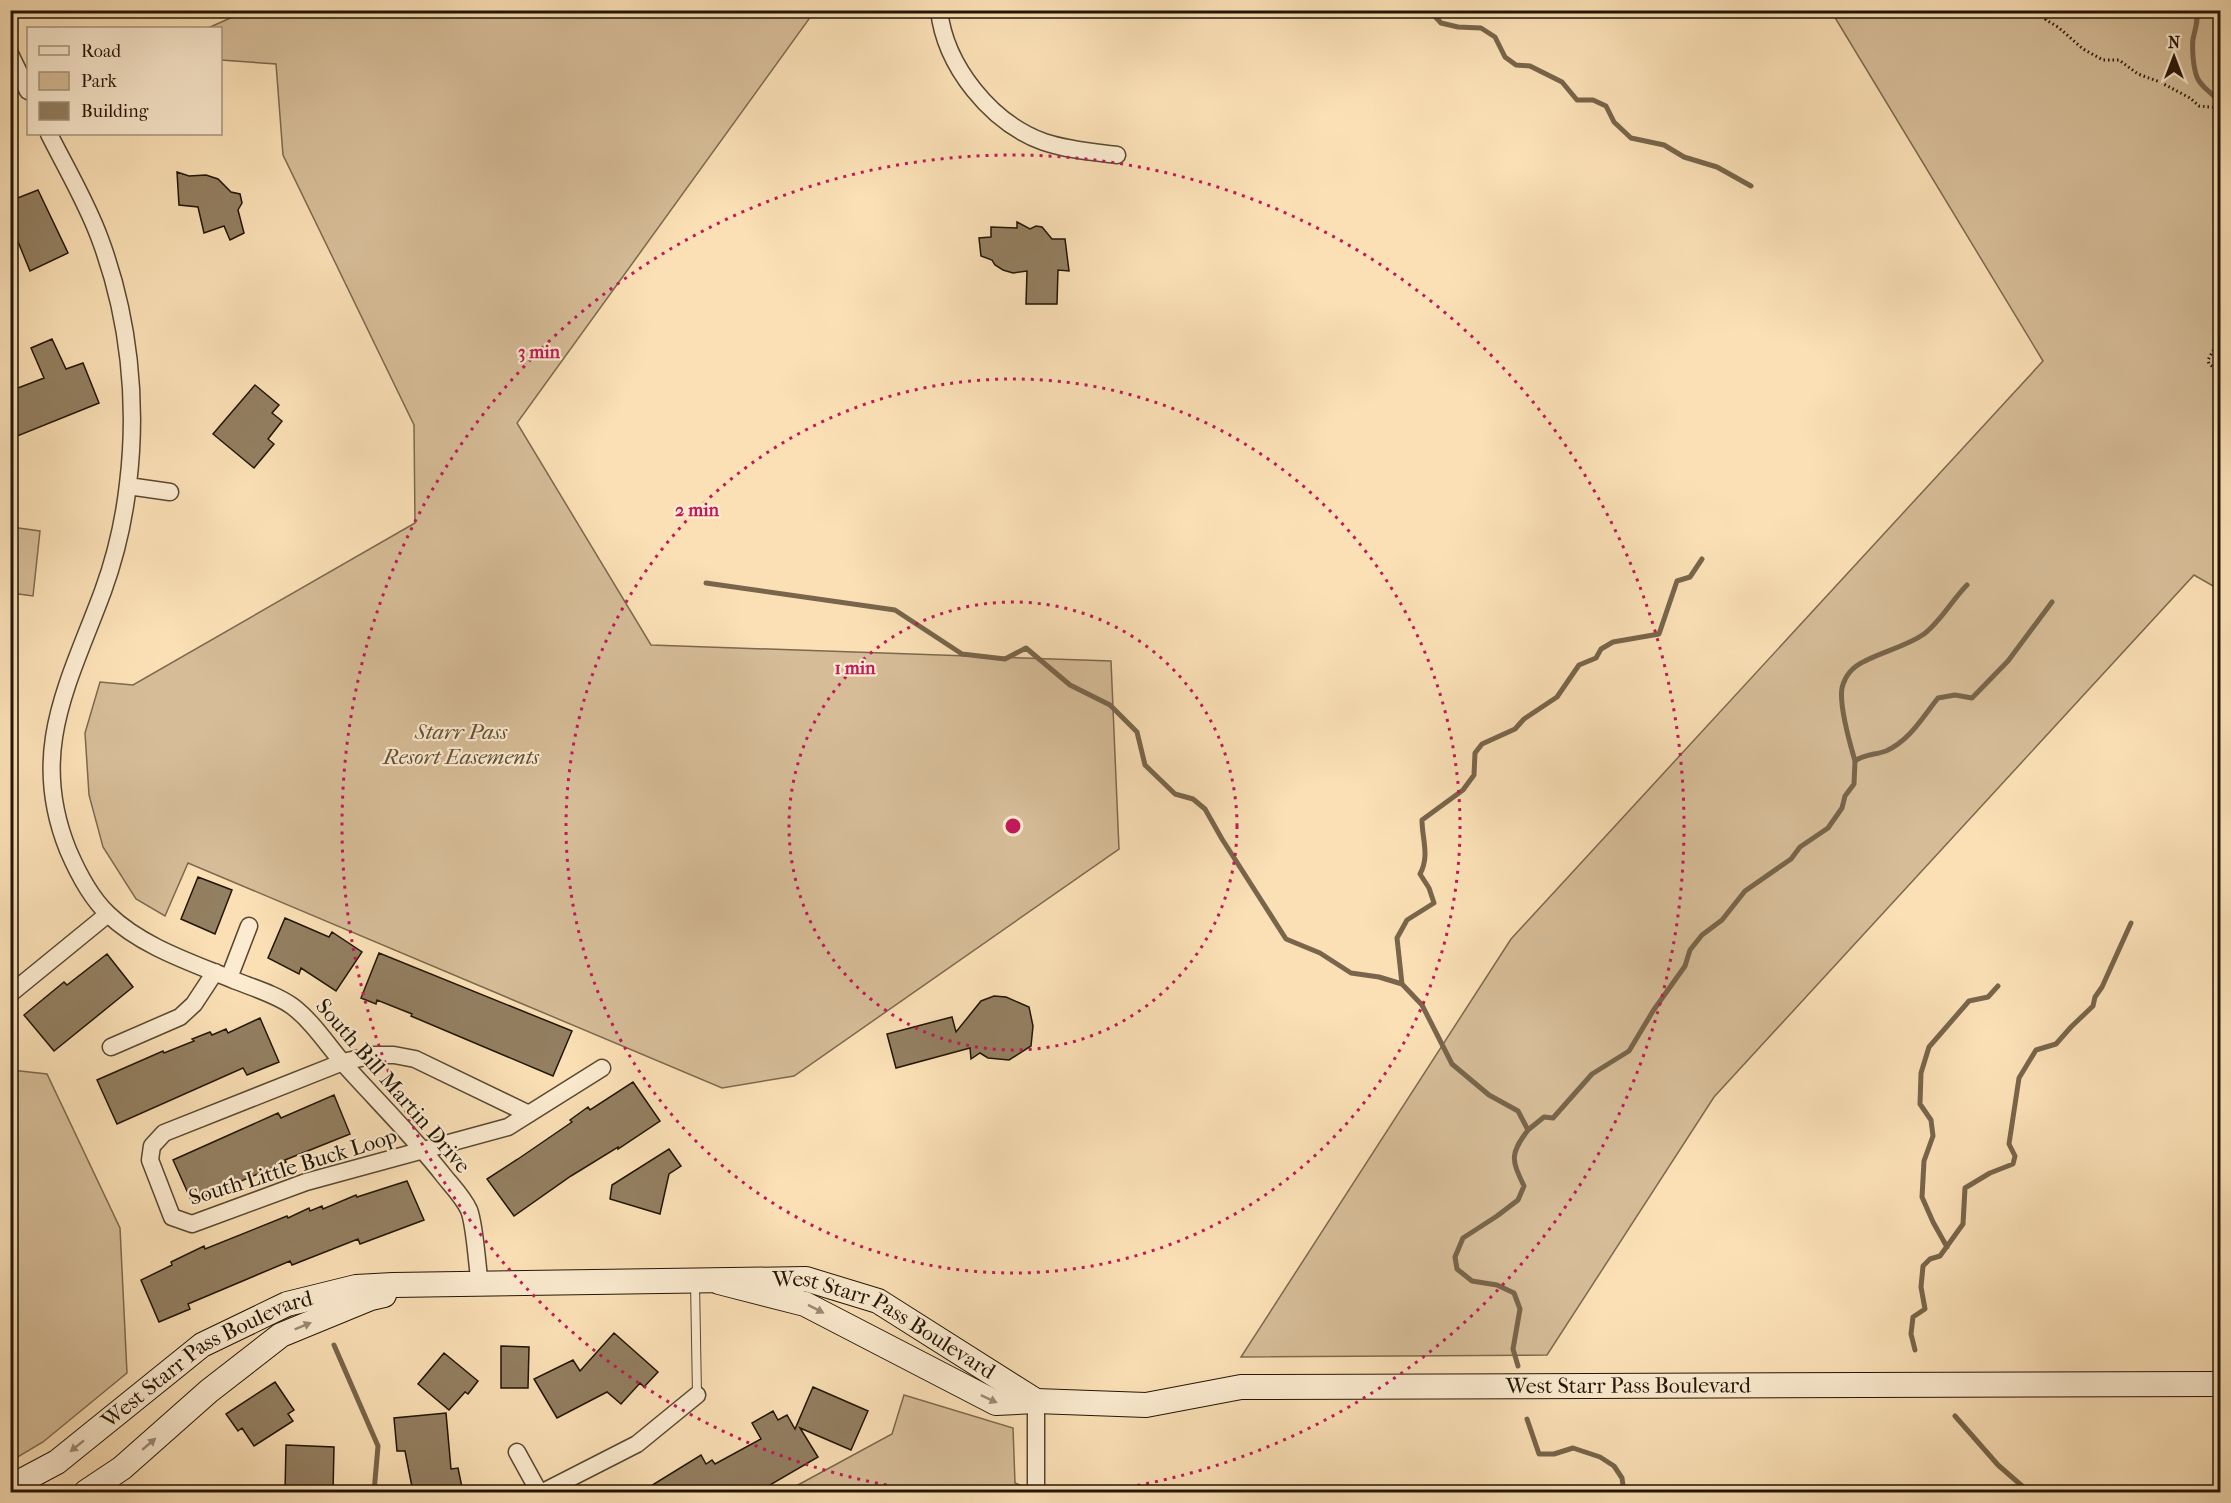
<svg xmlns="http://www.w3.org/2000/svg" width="2231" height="1503" font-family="'IM FELL French Canon',serif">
<rect width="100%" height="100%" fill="#fbe0b6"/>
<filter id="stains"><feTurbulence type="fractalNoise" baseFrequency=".00333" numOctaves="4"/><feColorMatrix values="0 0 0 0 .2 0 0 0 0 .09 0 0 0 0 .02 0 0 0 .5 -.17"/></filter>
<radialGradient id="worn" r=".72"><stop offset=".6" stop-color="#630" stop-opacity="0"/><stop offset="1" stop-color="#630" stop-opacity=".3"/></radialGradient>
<path fill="#d6bd98" stroke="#7c694e" stroke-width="1.5" d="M 248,10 L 806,11 L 809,19 L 517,423 L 651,645 L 1111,661 L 1119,849 L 794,1076 L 722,1088 L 188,863 L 165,916 L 136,899 L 103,847 L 89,795 L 85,733 L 100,682 L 133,685 L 415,523 L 414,425 L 283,155 L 276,64 L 221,60 L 220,28 L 208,28 Z
M 1831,11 L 2220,11 L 2220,590 L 2194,575 L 1714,1097 L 1547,1355 L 1241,1357 L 1511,939 L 2043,361 Z
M 11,527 L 40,531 L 33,596 L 11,593 Z
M 11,1070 L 47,1074 L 120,1228 L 127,1373 L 43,1442 L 11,1461 Z
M 904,1395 L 1013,1428 L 1015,1483 L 1036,1492 L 785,1492 L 892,1434 Z"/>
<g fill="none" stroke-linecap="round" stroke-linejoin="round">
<path stroke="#78654b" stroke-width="5" d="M 1426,10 L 1432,13 L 1441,23 L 1458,27 L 1481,28 L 1495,37 L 1505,57 L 1516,65 L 1530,66 L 1562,82 L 1577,100 L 1593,100 L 1606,106 L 1614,122 L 1631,138 L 1664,145 L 1684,157 L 1717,167 L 1751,186
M 2196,10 C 2199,20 2195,29 2193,39 C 2192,48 2193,67 2197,77 C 2202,90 2216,93 2220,106
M 706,583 L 895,610 L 962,654 L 1005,659 L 1026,648 L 1070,685 L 1110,705 L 1137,732 L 1145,765 L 1175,794 L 1193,799 L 1205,809 L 1222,839 L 1286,939 L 1320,953 L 1351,973 L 1379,977 L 1402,984 L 1422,1005 L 1452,1064 L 1489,1095 L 1518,1111 L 1528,1130 C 1510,1154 1511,1159 1524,1186 L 1518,1200 L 1497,1216 L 1463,1238 L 1455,1257 L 1457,1269 L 1472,1281 L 1497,1285 L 1514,1293 L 1520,1309 L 1513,1349 L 1518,1366
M 1855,761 C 1850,744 1839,705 1842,688 C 1845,675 1854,666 1865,661 C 1884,651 1907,646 1924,634 C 1941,621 1952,600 1967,585
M 1402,984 L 1397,938 L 1407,920 L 1434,903 L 1429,888 L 1420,874 C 1430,856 1422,839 1422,820 L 1463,790 L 1474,775 L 1475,753 L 1482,744 L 1515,729 L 1524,719 L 1557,697 L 1579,665 L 1596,658 L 1601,649 L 1613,642 L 1659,634 L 1677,581 L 1690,577 L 1702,559
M 1528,1130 L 1544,1117 L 1553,1118 L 1592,1074 L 1629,1051 L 1653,1011 L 1685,966 L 1690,950 L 1702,935 L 1722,920 L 1745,891 L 1791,859 L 1800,847 L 1828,828 L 1842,808 L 1845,796 L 1854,784 L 1855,761 C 1865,754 1875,755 1886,751 C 1910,740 1922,718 1938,698 L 1955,695 L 1972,698 L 2008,661 L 2052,602
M 1947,1247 L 1933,1222 L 1922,1197 L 1924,1161 L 1933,1136 L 1931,1120 L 1920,1104 L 1921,1073 L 1929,1047 L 1969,1001 L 1988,997 L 1998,986
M 334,1345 L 378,1446 L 374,1492
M 1915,1350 L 1911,1334 L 1913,1317 L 1925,1309 L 1921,1287 L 1923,1266 L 1930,1259 L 1940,1256 L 1963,1224 L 1965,1188 L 1990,1173 L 2013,1164 L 2015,1156 L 2009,1144 L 2019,1078 L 2036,1050 L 2056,1044 L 2071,1027 L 2093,1006 L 2095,997 L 2102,987 L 2131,923
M 1955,1416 L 1998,1465 L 2029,1492
M 1527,1419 L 1539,1454 L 1554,1454 L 1573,1448 L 1600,1457 L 1614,1466 L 1622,1478 L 1624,1492"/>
</g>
<path fill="#937f61" stroke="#221505" stroke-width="1.5" d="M 177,172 L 189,176 L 206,175 L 218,179 L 231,192 L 240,194 L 242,203 L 238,210 L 244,233 L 230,240 L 224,226 L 204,233 L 198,207 L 179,205 Z
M 38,190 L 68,253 L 30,271 L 10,222 L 10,201 Z
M 1017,222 L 1030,229 L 1036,226 L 1042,227 L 1052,239 L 1065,239 L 1069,271 L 1058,270 L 1057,304 L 1026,304 L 1027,271 L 1013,273 L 1003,270 L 995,265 L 992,260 L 981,256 L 979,238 L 991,237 L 991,227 L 1017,228 Z
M 52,339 L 66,369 L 83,363 L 99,403 L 10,439 L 10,391 L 44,378 L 31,348 Z
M 255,385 L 279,405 L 272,413 L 282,421 L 268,439 L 274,444 L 254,468 L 213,434 Z
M 198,877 L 232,890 L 215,934 L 181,919 Z
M 285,918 L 329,937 L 332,932 L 362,952 L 336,991 L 301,968 L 299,974 L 268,958 Z
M 379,953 L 572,1031 L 553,1076 L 411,1016 L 412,1014 L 377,1000 L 376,1004 L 361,998 Z
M 107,954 L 133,987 L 54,1051 L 24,1015 L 64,982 L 67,985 Z
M 994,996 L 1006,997 L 1029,1007 L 1033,1026 L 1031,1046 L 1009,1060 L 988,1058 L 980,1053 L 971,1059 L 970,1048 L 896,1068 L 887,1034 L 952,1017 L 956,1032 L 981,1001 Z
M 260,1018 L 279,1062 L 247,1075 L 243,1068 L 117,1124 L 97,1080 L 163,1051 L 164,1053 L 194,1041 L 192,1039 L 210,1032 L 212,1035 L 226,1029 L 228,1033 Z
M 633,1082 L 660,1121 L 618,1149 L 618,1147 L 571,1176 L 514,1216 L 487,1179 L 518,1159 L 572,1122 L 570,1120 L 588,1107 L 590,1110 Z
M 334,1095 L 350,1134 L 285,1160 L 286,1162 L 192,1202 L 173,1160 L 278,1113 L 281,1118 Z
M 669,1149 L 681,1166 L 669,1174 L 660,1214 L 610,1199 L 612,1185 Z
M 407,1181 L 424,1220 L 360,1244 L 358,1239 L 292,1265 L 290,1261 L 188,1304 L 190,1309 L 159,1322 L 141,1280 L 172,1265 L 171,1262 L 204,1246 L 205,1249 L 287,1216 L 288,1218 L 309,1208 L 310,1211 L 322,1206 L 323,1209 L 356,1195 L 357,1197 Z
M 614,1333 L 658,1372 L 644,1387 L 640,1383 L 621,1404 L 607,1392 L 557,1418 L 534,1379 L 573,1360 L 580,1371 Z
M 501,1346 L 529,1347 L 528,1388 L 501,1388 Z
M 444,1353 L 478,1381 L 468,1394 L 465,1392 L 449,1410 L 418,1384 Z
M 275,1382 L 294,1410 L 288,1414 L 293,1421 L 254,1446 L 242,1428 L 238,1431 L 226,1414 Z
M 813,1387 L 868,1411 L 851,1450 L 800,1428 L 818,1457 L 758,1492 L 641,1492 L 701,1455 L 706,1464 L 712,1460 L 715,1464 L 761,1439 L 752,1423 L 773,1411 L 778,1420 L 787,1415 L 795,1429 Z
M 446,1413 L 451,1469 L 458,1468 L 463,1492 L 413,1492 L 405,1451 L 397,1451 L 394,1418 Z
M 286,1445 L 334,1447 L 333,1492 L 285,1492 Z"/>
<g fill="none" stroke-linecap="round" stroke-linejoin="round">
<g stroke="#584831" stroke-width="10">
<path id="lane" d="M 695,1282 L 697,1395"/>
</g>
<g stroke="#584831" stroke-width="19">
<path id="street" d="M 939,10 C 945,66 991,123 1044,142 C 1068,150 1093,152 1117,155
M 10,54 L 28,91
M 49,134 C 66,168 87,203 100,239 C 129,317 138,402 128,484 C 124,520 115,558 103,591 C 69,683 28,751 68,850 C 77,871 91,898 108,914 C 142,947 193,963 236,981 C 254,988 277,995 292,1006 C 312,1021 327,1044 343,1063 C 377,1101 413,1136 444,1176 C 452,1186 463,1197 469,1210 C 475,1225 477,1266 480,1285
M 128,486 L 170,492
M 229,978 L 249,926
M 10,994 L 108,914
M 111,1047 L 180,1017 L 194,1004 L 215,972
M 529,1114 L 415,1059 L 394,1055 L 374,1055 L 343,1062 L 164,1133 L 152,1146 L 150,1160 L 172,1217 L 192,1224 L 306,1182 L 508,1127 L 602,1068
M 517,1452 L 539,1492
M 543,1492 L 637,1444 L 697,1395
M 1036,1492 L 1036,1401"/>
</g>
<g stroke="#221505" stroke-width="26">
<g id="secondary">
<path id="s1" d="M 719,1282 L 805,1304 L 996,1403 L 1036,1401 L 1146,1405 L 1241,1387 L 2220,1384"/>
<path id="s2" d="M 10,1487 L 57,1462 L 202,1345 L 287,1304 L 356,1287 L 393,1285 L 806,1279 L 878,1301 L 1036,1401"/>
<path d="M 86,1492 L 122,1468 L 209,1391 L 281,1335 L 371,1298 L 384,1295"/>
</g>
</g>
<path stroke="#221505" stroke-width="3" stroke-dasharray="1.5 3" stroke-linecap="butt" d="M 2043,10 L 2046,20 L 2058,27 L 2083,49 L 2103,60 L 2119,60 L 2138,74 L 2160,82 L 2190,98 L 2199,106 L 2220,108
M 2220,295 L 2216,298 L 2220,301
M 2220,338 L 2208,360 L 2209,364 L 2220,372"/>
<use href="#lane" stroke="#fcebd0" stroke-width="8"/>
<use href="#street" stroke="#fcebd0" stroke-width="16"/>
<use href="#secondary" stroke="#fcebd0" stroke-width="24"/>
</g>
<defs><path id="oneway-solid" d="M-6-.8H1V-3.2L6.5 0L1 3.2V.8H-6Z" transform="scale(1.5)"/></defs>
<g fill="#9a8b75">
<use href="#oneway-solid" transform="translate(816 1309) rotate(27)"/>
<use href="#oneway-solid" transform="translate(303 1326) rotate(-22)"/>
<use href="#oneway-solid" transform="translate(989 1399) rotate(25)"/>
<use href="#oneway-solid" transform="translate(149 1444) rotate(-41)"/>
<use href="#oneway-solid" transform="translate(77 1446) rotate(141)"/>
</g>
<g fill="none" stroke="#c2185b" stroke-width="3" stroke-dasharray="3 6">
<circle cx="1013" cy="826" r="224"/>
<circle cx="1013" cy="826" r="447"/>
<path d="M931 1492A671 671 0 1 1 1095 1492"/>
</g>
<g text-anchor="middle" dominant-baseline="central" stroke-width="4.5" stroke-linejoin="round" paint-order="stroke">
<g font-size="22" font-style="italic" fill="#615038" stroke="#fcebd0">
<text x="461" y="732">Starr Pass<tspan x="461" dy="25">Resort Easements</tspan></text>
</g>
<g font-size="22" fill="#221505" stroke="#fcebd0">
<text transform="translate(393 1086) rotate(49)">South Bill Martin Drive</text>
<text transform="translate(293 1167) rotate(-17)">South Little Buck Loop</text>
<text stroke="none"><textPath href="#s2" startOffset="944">West Starr Pass Boulevard</textPath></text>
<text stroke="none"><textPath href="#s2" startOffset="237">West Starr Pass Boulevard</textPath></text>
<text stroke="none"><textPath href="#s1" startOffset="938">West Starr Pass Boulevard</textPath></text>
</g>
</g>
<circle cx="1013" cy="826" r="9" fill="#c2185b" stroke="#fcebd0" stroke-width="3"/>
<g font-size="18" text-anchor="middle" font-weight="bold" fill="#c2185b" stroke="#fcebd0" stroke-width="4.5" stroke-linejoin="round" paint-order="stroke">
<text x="539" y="358">3 min</text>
<text x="697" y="516">2 min</text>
<text x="855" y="674">1 min</text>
</g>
<rect width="2231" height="1503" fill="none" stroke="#fbe0b6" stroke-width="36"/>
<rect x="12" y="12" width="2207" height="1479" fill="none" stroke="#221505" stroke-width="3"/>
<rect x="18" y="18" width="2195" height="1467" fill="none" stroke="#221505" stroke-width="1.5"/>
<rect x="27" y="27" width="195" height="108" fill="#fcebd0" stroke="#a5957f" stroke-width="1.5"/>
<rect x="39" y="46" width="30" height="9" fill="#fcebd0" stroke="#a5957f" stroke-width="1.5"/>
<text x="81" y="57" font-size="18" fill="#221505">Road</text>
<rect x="39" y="72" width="30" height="18" fill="#d6bd98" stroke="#a5957f" stroke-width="1.5"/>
<text x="81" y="87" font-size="18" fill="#221505">Park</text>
<rect x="39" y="102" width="30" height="18" fill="#937f61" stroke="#a5957f" stroke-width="1.5"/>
<text x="81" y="117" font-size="18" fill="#221505">Building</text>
<g transform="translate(2174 57)" stroke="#fcebd0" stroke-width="4.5" paint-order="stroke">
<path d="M0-4.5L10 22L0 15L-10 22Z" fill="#221505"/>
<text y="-9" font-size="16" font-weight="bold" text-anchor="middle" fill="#221505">N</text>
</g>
<rect width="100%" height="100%" filter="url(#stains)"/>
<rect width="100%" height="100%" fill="url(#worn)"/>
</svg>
